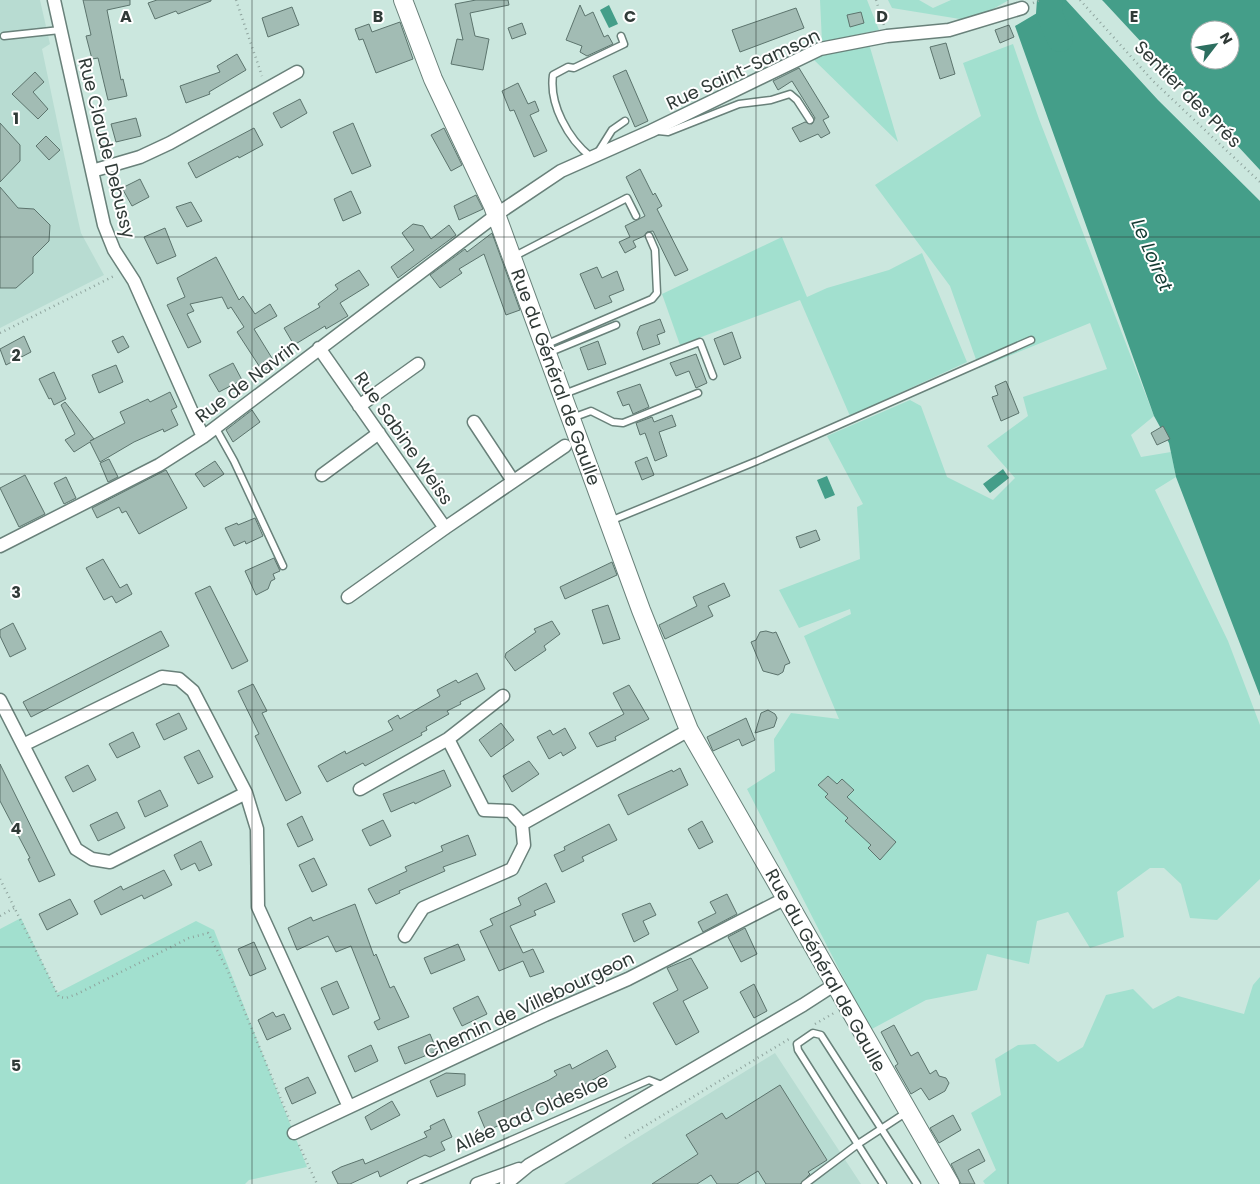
<svg xmlns="http://www.w3.org/2000/svg" width="1260" height="1184" font-family="Poppins,sans-serif">
<rect width="100%" height="100%" fill="#cbe7de"/>
<path fill="#b8dcd2" d="M 0,0 L 40,0 L 50,44 L 42,49 L 74,202 L 81,233 L 104,275 L 0,328 Z
M 775,1053 L 861,1184 L 564,1184 L 629,1143 Z"/>
<path fill="#a2e0cf" d="M 820,0 L 867,0 L 879,30 L 822,42 Z
M 888,0 L 919,0 L 933,8 L 951,0 L 1009,0 L 984,14 L 960,19 L 892,8 Z
M 869,44 L 898,142 L 812,58 L 827,51 Z
M 1013,44 L 1039,119 L 1154,416 L 1131,435 L 1141,457 L 1171,452 L 1176,477 L 1155,490 L 1228,641 L 1260,725 L 1260,879 L 1217,920 L 1190,918 L 1181,884 L 1164,868 L 1150,868 L 1117,892 L 1124,937 L 1090,948 L 1068,912 L 1037,921 L 1029,964 L 987,954 L 977,990 L 926,1000 L 870,1030 L 747,789 L 775,771 L 774,739 L 791,713 L 839,719 L 804,636 L 851,614 L 850,609 L 799,628 L 779,590 L 860,559 L 857,507 L 863,504 L 827,436 L 910,400 L 921,406 L 947,477 L 993,500 L 1015,478 L 987,446 L 1028,416 L 1023,397 L 1107,369 L 1090,323 L 979,368 L 950,286 L 875,185 L 981,116 L 963,63 Z
M 782,237 L 807,297 L 827,288 L 889,270 L 922,253 L 967,362 L 850,416 L 800,300 L 680,345 L 662,294 Z
M 21,918 L 57,993 L 196,921 L 214,930 L 307,1167 L 249,1180 L 245,1184 L 0,1184 L 0,929 Z
M 1260,977 L 1260,1184 L 985,1184 L 983,1181 L 996,1170 L 971,1113 L 1001,1095 L 995,1059 L 1018,1045 L 1035,1044 L 1058,1062 L 1083,1047 L 1106,995 L 1133,989 L 1153,1009 L 1178,996 L 1244,1014 L 1253,985 Z"/>
<path fill="#449e89" fill-rule="evenodd" d="M 1059,0 L 1066,0 L 1158,100 L 1260,201 L 1260,696 L 1176,477 L 1169,443 L 1154,416 L 1015,26 Z
M 1102,0 L 1260,0 L 1260,170 L 1104,2 ZM 1200,30 L 1230,30 L 1230,60 L 1200,60 Z
M 609,5 L 618,24 L 609,28 L 600,10 Z
M 1003,469 L 1009,478 L 990,493 L 983,484 Z
M 827,476 L 835,495 L 825,499 L 817,480 Z"/>
<g fill="none" stroke-linecap="round" stroke-linejoin="round">
<path stroke="#449e89" stroke-width="26" d="M 1050,0 L 1049,14 L 1060,39"/>
</g>
<path fill="#a2bcb4" stroke="#5c746d" d="M 83,0 L 130,0 L 130,5 L 107,10 L 121,80 L 123,79 L 127,96 L 108,100 L 98,58 L 92,59 L 86,36 L 91,35 Z
M 157,0 L 211,0 L 211,1 L 178,14 L 176,11 L 155,19 L 148,3 Z
M 476,0 L 508,0 L 509,5 L 470,13 L 475,36 L 489,39 L 483,70 L 451,64 L 457,39 L 463,40 L 455,4 Z
M 580,5 L 585,16 L 593,12 L 604,37 L 608,35 L 613,44 L 587,56 L 580,52 L 582,46 L 566,40 Z
M 292,7 L 299,25 L 268,37 L 262,18 Z
M 796,8 L 804,28 L 740,52 L 732,30 Z
M 861,12 L 864,23 L 850,27 L 847,15 Z
M 400,22 L 413,59 L 376,73 L 363,39 L 359,40 L 355,29 L 369,24 L 372,32 Z
M 522,23 L 526,34 L 512,39 L 508,28 Z
M 1009,25 L 1014,37 L 1000,43 L 995,30 Z
M 946,43 L 955,74 L 940,79 L 930,47 Z
M 237,54 L 246,70 L 209,92 L 210,94 L 186,103 L 180,86 L 220,72 L 217,66 Z
M 799,68 L 829,117 L 823,120 L 830,133 L 821,138 L 818,134 L 800,142 L 792,128 L 805,122 L 812,124 L 815,118 L 792,81 L 778,90 L 773,81 Z
M 626,70 L 648,121 L 635,127 L 613,76 Z
M 35,72 L 44,82 L 33,92 L 48,109 L 38,119 L 12,94 Z
M 518,83 L 528,104 L 535,101 L 539,111 L 530,115 L 547,151 L 534,157 L 514,110 L 510,111 L 502,91 Z
M 300,99 L 307,113 L 281,128 L 273,113 Z
M 136,118 L 141,136 L 116,142 L 111,124 Z
M 0,123 L 20,145 L 20,161 L 0,182 Z
M 353,123 L 371,166 L 352,174 L 333,132 Z
M 254,128 L 263,145 L 239,158 L 238,156 L 196,178 L 188,163 Z
M 444,128 L 462,165 L 451,171 L 431,135 Z
M 46,136 L 60,150 L 49,160 L 36,146 Z
M 640,169 L 653,195 L 655,193 L 662,206 L 657,209 L 688,270 L 675,276 L 653,231 L 647,232 L 644,236 L 633,241 L 636,247 L 625,253 L 619,242 L 630,237 L 625,226 L 645,216 L 626,177 Z
M 140,179 L 149,197 L 132,206 L 122,188 Z
M 0,187 L 18,208 L 34,209 L 50,225 L 49,241 L 33,257 L 33,273 L 16,288 L 0,288 Z
M 351,191 L 361,213 L 343,221 L 334,199 Z
M 476,195 L 483,209 L 459,220 L 454,206 Z
M 191,202 L 202,221 L 187,227 L 176,207 Z
M 413,224 L 423,226 L 431,239 L 449,225 L 456,235 L 398,278 L 391,267 L 414,250 L 402,233 Z
M 165,228 L 176,256 L 157,264 L 144,237 Z
M 492,233 L 520,310 L 506,315 L 484,254 L 459,269 L 462,273 L 440,288 L 430,275 L 465,249 L 467,252 Z
M 216,257 L 239,300 L 243,296 L 255,314 L 270,304 L 277,316 L 254,329 L 275,363 L 263,372 L 237,332 L 244,327 L 231,307 L 228,309 L 222,297 L 190,304 L 194,311 L 187,314 L 201,342 L 188,348 L 167,305 L 185,297 L 177,278 Z
M 597,267 L 602,278 L 617,271 L 624,290 L 609,296 L 612,302 L 595,309 L 580,274 Z
M 359,270 L 369,285 L 340,303 L 348,316 L 326,329 L 325,326 L 294,345 L 284,328 L 320,307 L 318,304 L 338,289 L 335,285 Z
M 660,319 L 665,332 L 657,335 L 660,344 L 643,350 L 637,333 L 640,326 Z
M 732,332 L 741,358 L 724,365 L 714,339 Z
M 24,336 L 31,352 L 6,365 L 0,349 Z
M 123,336 L 129,347 L 118,353 L 112,341 Z
M 598,341 L 606,364 L 588,370 L 580,348 Z
M 696,354 L 707,383 L 696,388 L 689,371 L 676,376 L 670,363 Z
M 233,363 L 242,380 L 219,392 L 209,375 Z
M 116,365 L 123,382 L 99,393 L 92,375 Z
M 54,372 L 66,399 L 54,405 L 51,398 L 49,399 L 39,379 Z
M 1006,381 L 1019,413 L 1001,421 L 992,397 L 998,395 L 995,386 Z
M 640,384 L 649,407 L 633,414 L 629,404 L 623,406 L 617,392 Z
M 170,392 L 177,407 L 171,410 L 178,425 L 164,432 L 163,429 L 134,442 L 100,462 L 90,442 L 74,452 L 65,440 L 75,434 L 61,405 L 65,402 L 94,439 L 90,441 L 125,423 L 120,412 L 148,399 L 150,402 Z
M 252,410 L 260,422 L 233,442 L 226,430 Z
M 672,415 L 676,426 L 659,432 L 667,456 L 655,461 L 645,433 L 640,435 L 636,423 L 652,417 L 654,422 Z
M 1163,426 L 1170,439 L 1157,445 L 1151,433 Z
M 647,457 L 654,475 L 642,480 L 635,462 Z
M 109,459 L 118,477 L 108,482 L 100,463 Z
M 215,461 L 224,474 L 204,487 L 195,474 Z
M 166,470 L 187,508 L 139,534 L 126,511 L 122,513 L 119,507 L 97,518 L 92,508 Z
M 25,475 L 45,514 L 19,527 L 0,488 Z
M 66,477 L 76,498 L 64,504 L 54,483 Z
M 255,518 L 263,536 L 246,544 L 245,541 L 234,546 L 225,528 L 237,523 L 238,525 Z
M 816,530 L 820,540 L 800,548 L 796,537 Z
M 274,558 L 280,571 L 273,574 L 275,579 L 271,581 L 268,589 L 256,595 L 245,571 Z
M 103,559 L 120,588 L 127,584 L 132,594 L 116,603 L 112,596 L 104,600 L 86,568 Z
M 612,562 L 617,575 L 565,599 L 560,587 Z
M 724,583 L 730,596 L 708,606 L 713,616 L 665,639 L 659,625 L 697,606 L 693,597 Z
M 210,586 L 248,661 L 232,669 L 195,593 Z
M 608,605 L 620,639 L 603,644 L 592,610 Z
M 552,621 L 560,634 L 544,646 L 546,650 L 515,671 L 505,657 L 506,653 L 536,632 L 534,629 Z
M 13,623 L 26,649 L 10,657 L 0,636 L 0,630 Z
M 161,631 L 169,646 L 31,717 L 23,702 Z
M 766,631 L 773,633 L 776,632 L 790,663 L 785,665 L 783,672 L 778,675 L 763,671 L 751,642 L 756,640 L 760,632 Z
M 477,673 L 485,689 L 460,702 L 461,704 L 447,711 L 449,714 L 426,727 L 427,730 L 421,733 L 422,735 L 365,766 L 363,763 L 327,782 L 318,766 L 345,751 L 346,754 L 393,730 L 388,721 L 398,715 L 400,719 L 440,696 L 437,690 L 456,680 L 458,683 Z
M 253,684 L 267,711 L 262,713 L 301,793 L 286,801 L 255,736 L 259,734 L 238,691 Z
M 629,685 L 649,719 L 615,737 L 616,740 L 597,747 L 589,733 L 624,714 L 613,693 Z
M 768,710 L 775,714 L 777,718 L 774,727 L 755,733 L 761,713 Z
M 179,713 L 187,729 L 164,740 L 156,724 Z
M 746,718 L 755,740 L 742,746 L 739,739 L 713,751 L 707,737 Z
M 501,723 L 514,740 L 491,757 L 479,740 Z
M 565,728 L 576,748 L 563,756 L 561,752 L 549,759 L 537,737 L 550,730 L 553,735 Z
M 133,732 L 140,747 L 117,758 L 109,744 Z
M 199,750 L 213,777 L 198,784 L 184,757 Z
M 529,761 L 539,774 L 512,792 L 503,776 Z
M 0,764 L 55,875 L 39,882 L 28,859 L 30,858 L 0,801 Z
M 88,765 L 96,780 L 73,792 L 65,777 Z
M 680,768 L 688,785 L 628,815 L 618,795 L 672,770 L 673,772 Z
M 444,770 L 451,786 L 415,804 L 414,802 L 391,812 L 383,794 Z
M 828,776 L 837,784 L 842,779 L 854,790 L 847,797 L 896,842 L 880,860 L 868,848 L 871,845 L 845,821 L 848,818 L 825,797 L 828,794 L 818,785 Z
M 160,790 L 168,806 L 145,817 L 138,801 Z
M 117,812 L 125,828 L 98,841 L 90,825 Z
M 302,816 L 313,840 L 298,847 L 287,824 Z
M 383,820 L 391,836 L 370,846 L 362,830 Z
M 702,821 L 713,842 L 699,849 L 688,829 Z
M 609,824 L 617,840 L 582,857 L 584,861 L 562,872 L 554,855 L 565,850 L 564,847 Z
M 468,835 L 476,855 L 443,867 L 445,871 L 399,891 L 400,893 L 376,904 L 368,889 L 407,871 L 405,867 L 443,851 L 441,846 Z
M 201,841 L 212,865 L 199,871 L 195,863 L 181,870 L 174,855 Z
M 314,858 L 327,885 L 312,892 L 299,865 Z
M 164,870 L 172,885 L 144,899 L 142,895 L 101,915 L 94,901 L 121,886 L 123,890 Z
M 546,883 L 555,902 L 534,911 L 536,915 L 510,926 L 523,953 L 533,949 L 544,972 L 530,977 L 523,961 L 499,971 L 480,931 L 493,925 L 490,919 L 521,905 L 518,898 Z
M 727,894 L 737,914 L 703,932 L 698,922 L 716,913 L 710,902 Z
M 70,899 L 78,914 L 47,930 L 39,914 Z
M 650,903 L 656,915 L 643,921 L 649,934 L 634,942 L 622,914 Z
M 355,904 L 374,956 L 376,954 L 390,988 L 394,986 L 409,1017 L 378,1030 L 374,1022 L 380,1019 L 351,946 L 336,952 L 328,936 L 297,950 L 288,928 L 311,917 L 313,921 Z
M 745,928 L 757,954 L 741,962 L 728,937 Z
M 254,942 L 266,969 L 250,976 L 238,949 Z
M 458,944 L 465,960 L 431,974 L 424,958 Z
M 691,958 L 708,988 L 683,1001 L 699,1032 L 676,1045 L 653,1003 L 678,990 L 667,968 Z
M 337,981 L 349,1008 L 333,1015 L 321,988 Z
M 754,984 L 767,1011 L 754,1018 L 740,992 Z
M 478,996 L 487,1014 L 462,1026 L 453,1008 Z
M 273,1012 L 276,1017 L 284,1014 L 291,1029 L 267,1040 L 258,1020 Z
M 894,1025 L 911,1056 L 918,1052 L 930,1074 L 936,1070 L 939,1076 L 946,1078 L 949,1083 L 945,1091 L 929,1100 L 921,1088 L 911,1094 L 895,1066 L 898,1064 L 881,1032 Z
M 430,1034 L 437,1051 L 405,1064 L 398,1047 Z
M 371,1045 L 378,1061 L 355,1072 L 348,1056 Z
M 607,1050 L 616,1067 L 573,1091 L 549,1100 L 550,1103 L 486,1131 L 478,1112 L 549,1080 L 557,1075 L 554,1071 L 570,1064 L 572,1069 Z
M 446,1073 L 465,1074 L 465,1085 L 437,1097 L 430,1081 Z
M 308,1077 L 316,1093 L 292,1104 L 285,1088 Z
M 780,1085 L 827,1160 L 808,1172 L 810,1174 L 800,1184 L 766,1184 L 758,1171 L 737,1184 L 717,1184 L 711,1175 L 697,1184 L 652,1184 L 698,1154 L 686,1135 L 722,1113 L 726,1119 Z
M 392,1101 L 400,1115 L 371,1130 L 365,1117 Z
M 953,1115 L 961,1130 L 939,1143 L 930,1128 Z
M 444,1119 L 452,1137 L 441,1142 L 445,1150 L 430,1157 L 425,1155 L 380,1177 L 378,1171 L 350,1184 L 338,1184 L 332,1172 L 341,1167 L 363,1159 L 365,1164 L 427,1137 L 424,1132 L 431,1129 L 430,1126 Z
M 979,1149 L 985,1161 L 968,1170 L 975,1184 L 961,1184 L 951,1164 Z"/>
<g fill="none" stroke-linecap="round" stroke-linejoin="round">
<g stroke="#69817a" stroke-width="9">
<path id="service" d="M 4,36 L 60,30
M 658,131 L 668,132 L 739,104 L 771,100 L 790,94 L 797,100 L 810,120
M 597,154 L 612,130 L 625,121
M 591,157 C 568,139 549,104 553,75 L 568,67 L 574,68 L 624,44 L 621,36
M 513,257 L 627,198 L 636,216
M 545,345 L 652,299 L 657,293 L 655,250 L 649,236
M 548,353 L 616,325
M 564,394 L 700,342 L 713,376
M 572,418 L 591,411 L 613,422 L 623,423 L 698,393
M 215,427 L 234,461 L 283,566
M 610,521 L 757,461 L 1031,340
M 411,1184 L 649,1080 L 664,1086
M 805,1184 L 858,1144 L 907,1112
M 883,1184 L 798,1050 L 797,1044 L 813,1033 L 821,1035 L 917,1184"/>
</g>
<g stroke="#69817a" stroke-width="15">
<path id="minor" d="M 54,0 L 104,225 L 114,250 L 134,281 L 203,437
M 92,171 L 140,157 L 170,143 L 297,72
M 319,348 L 445,528
M 359,406 L 418,364
M 474,422 L 513,481
M 322,475 L 379,433
M 0,546 L 159,465 L 203,437 L 503,210 L 561,171 L 651,131 L 820,49 L 887,36 L 949,30 L 1022,8
M 348,597 L 445,528 L 565,446
M 0,700 L 76,849 L 92,859 L 110,862 L 246,793
M 23,745 L 162,677 L 179,679 L 193,691 L 246,793 L 257,829 L 258,907 L 349,1107
M 360,789 L 448,739 L 503,696
M 522,824 L 689,730
M 405,936 L 423,908 L 512,869 L 524,845 L 522,824 L 510,811 L 484,810 L 448,739
M 294,1133 L 545,1015 L 628,979 L 786,898
M 477,1184 L 519,1169
M 506,1184 L 529,1165 L 803,1005 L 834,985"/>
</g>
<g stroke="#69817a" stroke-width="20">
<path id="secondary" d="M 403,0 L 433,79 L 493,206 L 641,610 L 689,730 L 950,1184"/>
</g>
<path stroke="#8fa49e" stroke-width="2.5" stroke-dasharray="1 4" stroke-linecap="butt" d="M 236,0 L 262,76
M 876,0 L 884,25
M 1080,0 L 1153,81 L 1260,182
M 1033,3 L 1040,0
M 0,333 L 116,275
M 0,879 L 59,997 L 66,998 L 77,994 L 189,938 L 208,933 L 227,969 L 290,1121
M 0,916 L 14,908
M 815,1024 L 834,1013
M 625,1138 L 789,1039
M 299,1145 L 317,1184"/>
<use href="#service" stroke="#fff" stroke-width="6"/>
<use href="#minor" stroke="#fff" stroke-width="12"/>
<use href="#secondary" stroke="#fff" stroke-width="18"/>
</g>
<path fill="none" stroke="#303a37" stroke-width="1" stroke-opacity="0.55" d="M 252,0 L 252,1184M 504,0 L 504,1184M 756,0 L 756,1184M 1008,0 L 1008,1184M 0,237 L 1260,237M 0,474 L 1260,474M 0,710 L 1260,710M 0,947 L 1260,947"/>
<g text-anchor="middle" dominant-baseline="central" stroke-width="4" stroke-linejoin="round" paint-order="stroke">
<g font-size="18" fill="#303a37" stroke="#fff">
<text transform="translate(743 69) rotate(-25)">Rue Saint-Samson</text>
<text transform="translate(1188 94) rotate(45)">Sentier des Prés</text>
<text transform="translate(107 148) rotate(76)">Rue Claude Debussy</text>
<text transform="translate(556 377) rotate(70)">Rue du Général de Gaulle</text>
<text transform="translate(247 381) rotate(-37)">Rue de Navrin</text>
<text transform="translate(404 438) rotate(55)">Rue Sabine Weiss</text>
<text transform="translate(826 970) rotate(61)">Rue du Général de Gaulle</text>
<text transform="translate(529 1005) rotate(-25)">Chemin de Villebourgeon</text>
<text transform="translate(531 1113) rotate(-24)">Allée Bad Oldesloe</text>
</g>
<g font-size="19" font-style="italic" fill="#143d34" stroke="#fff">
<text transform="translate(1152 255) rotate(67)">Le Loiret</text>
</g>
</g>
<g font-size="16" text-anchor="middle" font-weight="bold" fill="#303a37" stroke="#fff" stroke-width="4" stroke-linejoin="round" paint-order="stroke">
<text x="126" y="22">A</text>
<text x="378" y="22">B</text>
<text x="630" y="22">C</text>
<text x="882" y="22">D</text>
<text x="1134" y="22">E</text>
<text x="16" y="124">1</text>
<text x="16" y="361">2</text>
<text x="16" y="598">3</text>
<text x="16" y="834">4</text>
<text x="16" y="1071">5</text>
</g>
<g transform="translate(1215 45) rotate(59)"><circle r="24" fill="#ffffff" stroke="#acb0af"/>
<path d="M0-4L9 19L0 12L-9 19Z" fill="#2d6f60"/>
<text y="-8" font-size="14" font-weight="bold" text-anchor="middle" fill="#303a37">N</text>
</g>
</svg>
